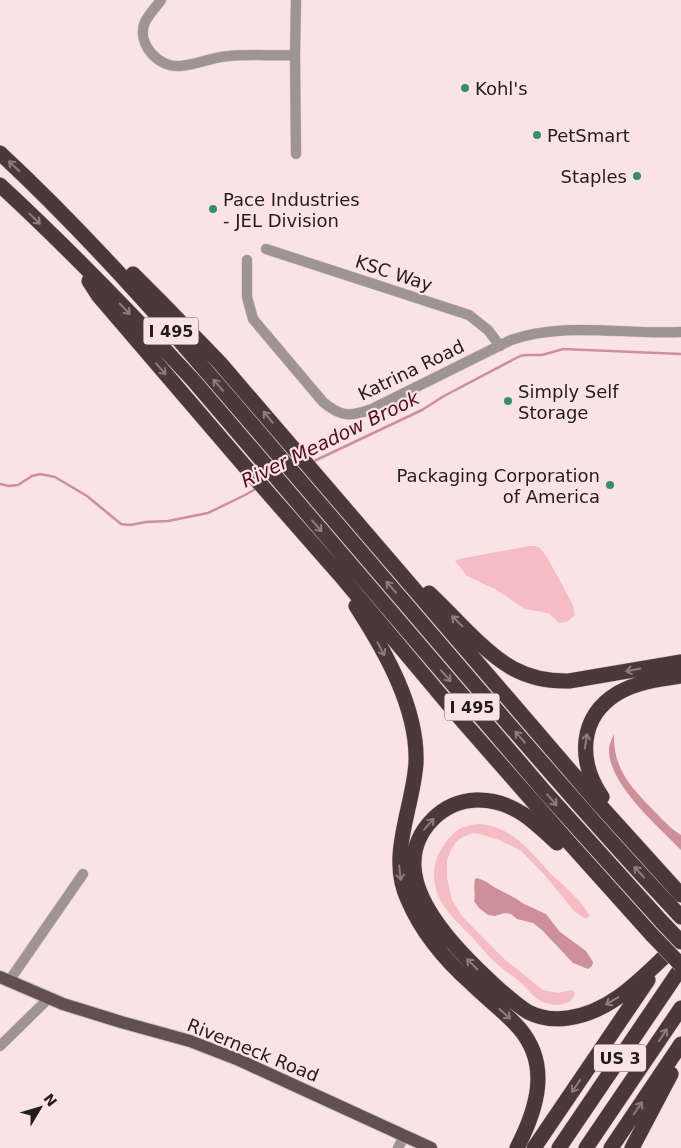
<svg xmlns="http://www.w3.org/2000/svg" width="681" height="1148" font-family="'DejaVu Sans',sans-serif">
<rect width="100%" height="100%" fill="#f9e3e5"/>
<path fill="#f6bcc4" d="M 529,546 L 535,546 L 540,548 L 547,557 L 573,605 L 575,615 L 567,622 L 559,623 L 550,614 L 542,612 L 525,609 L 495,589 L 467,576 L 455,561 L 459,559 Z
M 478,824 C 512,826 529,850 550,873 C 564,886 580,899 590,916 L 587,918 L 584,918 L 574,911 L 543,873 L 521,851 L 514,847 L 499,840 L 480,834 L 473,833 L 463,837 L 457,841 L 451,850 L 447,860 L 447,878 L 452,900 L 462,916 L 503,958 L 543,990 L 558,993 L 572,990 L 575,993 C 571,1008 550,1007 539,1000 C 532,996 526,987 520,982 C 513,976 505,971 498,965 C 486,955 478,942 467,932 C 458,923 448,913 442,903 C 431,885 431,861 444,845 C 455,830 460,826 478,824 Z"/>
<path fill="#cd9099" d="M 614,734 C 613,770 632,788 655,812 C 663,820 671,829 681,835 L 681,850 C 658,826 608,784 609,749 C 609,744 612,739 614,734 Z
M 477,878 L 485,881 L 494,887 L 515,898 L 524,904 L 546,914 L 560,932 L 586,951 L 593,962 L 592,966 L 588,969 L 573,963 L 542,930 L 533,923 L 517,919 L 511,914 L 505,913 L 495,916 L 488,915 L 479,908 L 474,901 C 476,896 473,885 475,879 Z"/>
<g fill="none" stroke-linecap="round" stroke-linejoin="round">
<path stroke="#cd9099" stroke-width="2.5" d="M 312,462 L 422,410 L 444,396 L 520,356 L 526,355 L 542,355 L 563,349 L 681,354
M 0,484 L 9,486 L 18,485 L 32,476 L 40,474 L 55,477 L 87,496 L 121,524 L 130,525 L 146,522 L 168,521 L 208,513 L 245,495 L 257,488"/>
<g stroke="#d2bfc1" stroke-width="11">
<path id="minor" d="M 161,0 C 156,7 149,14 145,22 C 136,43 158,68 180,66 C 196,65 212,57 229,56 C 251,54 273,56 295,55
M 296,0 L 295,55 L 296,154
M 266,249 L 469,315 L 488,330 L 500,346
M 247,260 L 247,297 L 253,319 L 323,402 C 341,417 350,417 372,409 L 511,340 C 566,321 624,335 681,332
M 9,981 L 83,874
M 0,1046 L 49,998
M 398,1148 L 404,1136"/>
</g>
<g stroke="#d2bfc1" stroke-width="14">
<path id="major" d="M 0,977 L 63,1004 L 121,1022 L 190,1041 L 239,1060 L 431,1148"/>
</g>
<g stroke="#d2bfc1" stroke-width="16">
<path id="highway" d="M 0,153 C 103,249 194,356 285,463 C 352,542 419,620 486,698 C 550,772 614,846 681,917
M 0,185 C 67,247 131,313 193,380 L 545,792 L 662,922
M 133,274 L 163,304 L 220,363 L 597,802 L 681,895
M 89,281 L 98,295 L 254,477 L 340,575 L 459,717 L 565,838 L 652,935
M 429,593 C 442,605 454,618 467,631 C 499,663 523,682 569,681 L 681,662
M 356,606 C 385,651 418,708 416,763 C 413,809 387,856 408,900 C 422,933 446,961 472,984 C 487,999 505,1012 519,1028 C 551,1065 537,1109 517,1148
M 602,797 C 578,762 578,717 618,693 C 637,682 660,679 681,676
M 557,843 C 546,833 535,822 523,814 C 494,795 458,794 433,819 C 420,832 413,849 414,867 C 416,912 469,962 501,991 C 510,998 518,1006 528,1012 C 540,1018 555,1020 568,1018 C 607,1013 636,984 663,958
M 534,1148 L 648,980
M 559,1148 L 681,968
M 586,1148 L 681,1008
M 611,1148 L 681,1044
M 632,1148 L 671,1074"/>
</g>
<use href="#minor" stroke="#9e9496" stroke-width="10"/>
<use href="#major" stroke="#605052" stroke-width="12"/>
<use href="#highway" stroke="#4a383b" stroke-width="15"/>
<g stroke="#d2bfc1" stroke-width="16" stroke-linecap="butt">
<path id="highway-bridge" d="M 662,922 L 681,942
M 652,935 L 681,965"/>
</g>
<use href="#highway-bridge" stroke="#4a383b" stroke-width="15"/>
</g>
<defs><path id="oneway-shaft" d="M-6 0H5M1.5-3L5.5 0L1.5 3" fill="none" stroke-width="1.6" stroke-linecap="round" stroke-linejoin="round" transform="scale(1.25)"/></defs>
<g stroke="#907c7f">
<use href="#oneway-shaft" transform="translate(14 166) rotate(-136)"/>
<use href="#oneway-shaft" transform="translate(35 219) rotate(44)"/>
<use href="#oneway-shaft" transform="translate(125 309) rotate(46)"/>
<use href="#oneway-shaft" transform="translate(161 369) rotate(49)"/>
<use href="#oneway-shaft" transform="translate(218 385) rotate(-131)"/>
<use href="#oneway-shaft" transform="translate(268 417) rotate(-130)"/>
<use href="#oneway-shaft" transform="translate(317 526) rotate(49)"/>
<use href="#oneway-shaft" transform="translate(391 587) rotate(-131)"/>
<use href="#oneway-shaft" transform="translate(457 621) rotate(-135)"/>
<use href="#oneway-shaft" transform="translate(381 649) rotate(62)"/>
<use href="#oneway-shaft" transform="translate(633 670) rotate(169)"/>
<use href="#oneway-shaft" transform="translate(446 676) rotate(49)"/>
<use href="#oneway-shaft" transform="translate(520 737) rotate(-131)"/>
<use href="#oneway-shaft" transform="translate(586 741) rotate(-81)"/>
<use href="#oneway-shaft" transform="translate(552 800) rotate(49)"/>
<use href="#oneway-shaft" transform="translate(429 824) rotate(-49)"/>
<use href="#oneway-shaft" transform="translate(639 872) rotate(-133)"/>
<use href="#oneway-shaft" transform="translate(400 873) rotate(83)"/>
<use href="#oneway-shaft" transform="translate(472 964) rotate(-135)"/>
<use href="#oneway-shaft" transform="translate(612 1001) rotate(149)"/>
<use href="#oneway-shaft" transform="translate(505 1014) rotate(42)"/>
<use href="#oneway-shaft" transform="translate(663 1035) rotate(-56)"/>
<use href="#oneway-shaft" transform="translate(576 1086) rotate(124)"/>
<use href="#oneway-shaft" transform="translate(638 1108) rotate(-56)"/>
</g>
<g fill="#379065" stroke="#f9e3e5" stroke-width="2">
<circle cx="465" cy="88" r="5"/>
<circle cx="537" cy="135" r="5"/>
<circle cx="637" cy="176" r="5"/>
<circle cx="213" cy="209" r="5"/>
<circle cx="508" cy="401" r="5"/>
<circle cx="610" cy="485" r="5"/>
</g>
<g text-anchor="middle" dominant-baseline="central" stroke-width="4.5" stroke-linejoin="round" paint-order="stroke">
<g fill="#f9e3e5" stroke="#635758" stroke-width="1">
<rect x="143.5" y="317.5" width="55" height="27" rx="4"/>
<rect x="444.5" y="693.5" width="55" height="27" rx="4"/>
<rect x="594" y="1044.5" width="52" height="27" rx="4"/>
</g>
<g font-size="16" font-weight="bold" fill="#231b1c">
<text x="171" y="331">I 495</text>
<text x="472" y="707">I 495</text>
<text x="620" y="1058">US 3</text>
</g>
<g font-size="18" fill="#231b1c" stroke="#f9e3e5" text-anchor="start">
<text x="475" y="88">Kohl's</text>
<text x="547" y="135">PetSmart</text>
<text x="627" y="176" text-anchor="end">Staples</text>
<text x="223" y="199">Pace Industries<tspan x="223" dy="21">- JEL Division</tspan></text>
<text x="518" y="391">Simply Self<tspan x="518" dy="21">Storage</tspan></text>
<text x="600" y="475" text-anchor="end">Packaging Corporation<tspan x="600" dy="21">of America</tspan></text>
</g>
<g font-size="18" fill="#231b1c" stroke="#f9e3e5">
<text transform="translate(394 273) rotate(18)">KSC Way</text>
<text transform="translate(411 370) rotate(-26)">Katrina Road</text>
<text transform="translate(253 1050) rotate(22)">Riverneck Road</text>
</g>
<g font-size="19" font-style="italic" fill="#550b21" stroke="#f9e3e5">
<text transform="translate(330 439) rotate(-26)">River Meadow Brook</text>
</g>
</g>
<g transform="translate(40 1108) rotate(52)" stroke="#f9e3e5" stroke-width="4" paint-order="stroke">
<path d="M0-4L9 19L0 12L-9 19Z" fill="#231b1c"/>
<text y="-8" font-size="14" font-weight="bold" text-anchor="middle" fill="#231b1c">N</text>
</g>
</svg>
